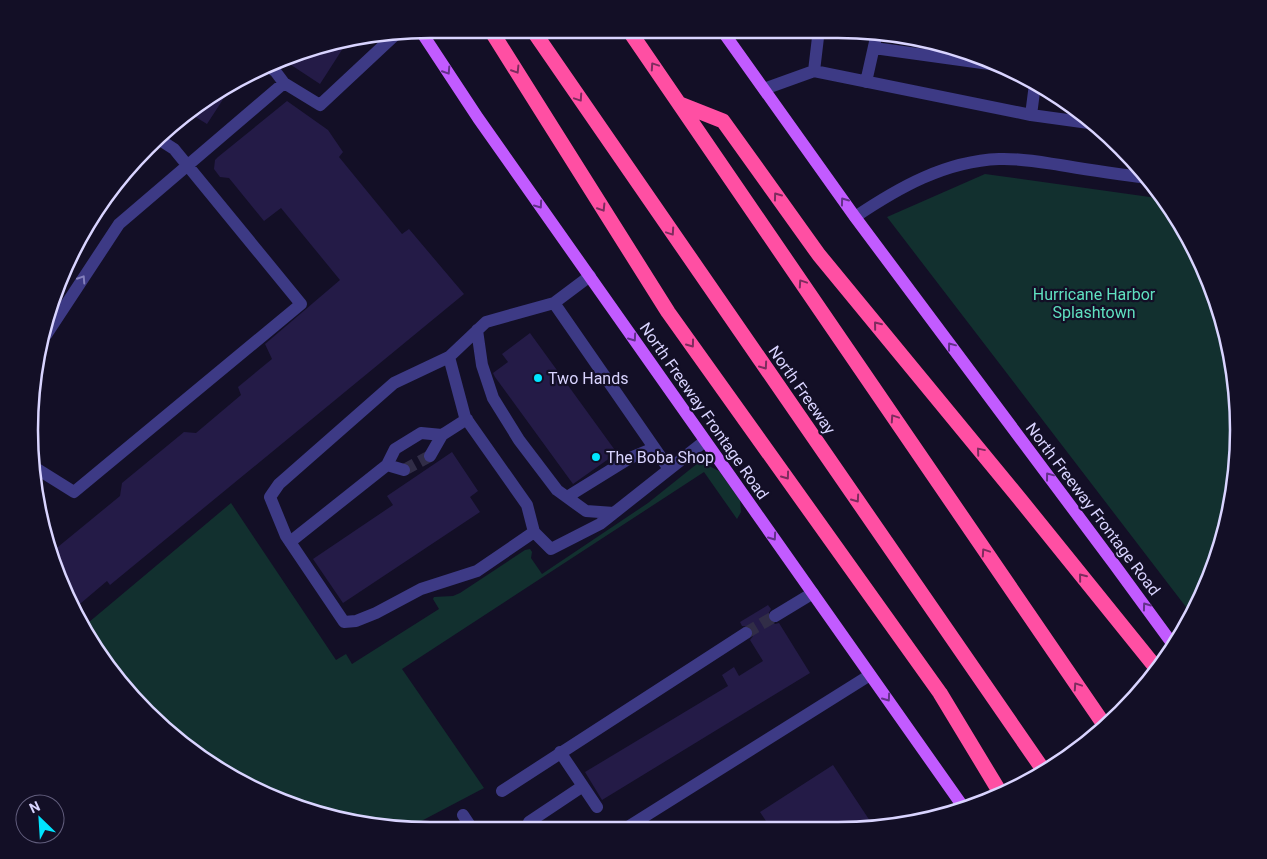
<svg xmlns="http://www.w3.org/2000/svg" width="1267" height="859" font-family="Roboto,sans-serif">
<rect width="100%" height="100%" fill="#130f26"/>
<path fill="#12302f" d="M 985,174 L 1164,199 L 1171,207 L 1208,276 L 1230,351 L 1238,429 L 1231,507 L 1208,583 L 1193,611 L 1186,607 L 887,217 Z
M 698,463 L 703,463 L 719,471 L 740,500 L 741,512 L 737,519 L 704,472 L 402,669 L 484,788 L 408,828 L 352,823 L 252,789 L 146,713 L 82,628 L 231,503 L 336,660 L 346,654 L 352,664 L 439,609 L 433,599 L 434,597 L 453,596 L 460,593 L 525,550 L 530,549 L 532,552 L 531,558 L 542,574 L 648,503 Z"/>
<path fill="#241b47" d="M 347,42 L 320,84 L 282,59 L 301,50 Z
M 233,84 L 207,124 L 189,113 L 207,96 Z
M 287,101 L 328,130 L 343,152 L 339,157 L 402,234 L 409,229 L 464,294 L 110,585 L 107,581 L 74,609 L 53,551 L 120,496 L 122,483 L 184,432 L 196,433 L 241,395 L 238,387 L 272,359 L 265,344 L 340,280 L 281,208 L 264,221 L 229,178 L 220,177 L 214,169 L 215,160 L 218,157 Z
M 530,333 L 617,453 L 573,484 L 495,377 L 493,373 L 508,362 L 502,354 Z
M 452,452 L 478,491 L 470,497 L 480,512 L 343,603 L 313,559 L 393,505 L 387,496 Z
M 768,605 L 771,609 L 767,616 L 768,621 L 775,624 L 779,623 L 810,673 L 602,800 L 585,772 L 728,686 L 722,675 L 734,667 L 739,676 L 763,661 L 750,640 L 753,636 L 753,629 L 749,626 L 742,626 L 740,622 Z
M 833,765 L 874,827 L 838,830 L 772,830 L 760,812 Z"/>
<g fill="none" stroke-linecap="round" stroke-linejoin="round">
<path stroke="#312d47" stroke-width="12" stroke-dasharray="12 6" stroke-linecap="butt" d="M 404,470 L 430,456
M 746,633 L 775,616"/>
<path stroke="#3d3a85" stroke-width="12" d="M 874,48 L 1004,66
M 268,66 L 275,71 L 284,83
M 814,71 L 819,29 L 817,29
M 866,82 L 877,33
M 764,89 L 814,71 L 1031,115 L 1035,84
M 1031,115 L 1089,123
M 855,217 C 898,188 945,161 999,159 C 1019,158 1040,162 1060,165 C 1089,170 1118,174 1147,178
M 590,276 L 554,303 L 486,322 L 449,357 L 465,417 L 527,505 L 534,532 L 551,549 L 600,524 L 705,441
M 554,303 L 669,469
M 477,330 L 482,365 L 493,398 L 519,440 L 557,490 L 586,511 L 614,513
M 46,335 L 119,224 L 284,83 L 320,105 L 396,34
M 449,357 L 394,383 L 279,484 L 270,497 L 286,536 L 344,622 L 356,621 L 376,613 L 421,589 L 477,571 L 534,532
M 430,456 L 442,435
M 387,465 L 404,470
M 34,467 L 74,492 L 301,304 L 174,149 L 160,140
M 567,497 L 630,458 L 654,448
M 290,542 L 387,465 L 395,449 L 421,433 L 442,435 L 467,419
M 775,616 L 813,593
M 560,752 L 597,807
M 502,791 L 746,633
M 463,815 L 473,830
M 529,822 L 583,786
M 623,830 L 870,675"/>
<path stroke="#c25bff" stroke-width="12" d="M 721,29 L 855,217 L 1114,564 L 1174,646
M 420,30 L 478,118 L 964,808"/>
<path stroke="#ff4fa3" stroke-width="15" d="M 490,29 L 668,312 L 940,693 L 1001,794
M 532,29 L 1044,771
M 628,29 L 1105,726
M 680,104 L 723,121 L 819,255 L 1019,498 L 1157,669"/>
</g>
<defs><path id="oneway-chevron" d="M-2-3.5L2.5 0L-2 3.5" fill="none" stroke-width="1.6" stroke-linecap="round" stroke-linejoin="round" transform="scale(1.25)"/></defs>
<g stroke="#7d2c5e">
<use href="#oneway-chevron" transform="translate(654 66) rotate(-124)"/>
<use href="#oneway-chevron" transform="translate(516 70) rotate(58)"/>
<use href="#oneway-chevron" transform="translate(579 98) rotate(56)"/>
<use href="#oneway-chevron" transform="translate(777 196) rotate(-126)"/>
<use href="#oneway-chevron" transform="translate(602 208) rotate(58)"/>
<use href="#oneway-chevron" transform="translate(671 232) rotate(56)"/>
<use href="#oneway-chevron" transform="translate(802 283) rotate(-124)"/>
<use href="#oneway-chevron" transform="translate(877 325) rotate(-129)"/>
<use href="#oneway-chevron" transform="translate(691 344) rotate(54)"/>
<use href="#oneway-chevron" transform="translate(764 366) rotate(55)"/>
<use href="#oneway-chevron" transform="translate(894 418) rotate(-124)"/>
<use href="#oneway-chevron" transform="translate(980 451) rotate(-130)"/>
<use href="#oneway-chevron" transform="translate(786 476) rotate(54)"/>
<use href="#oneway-chevron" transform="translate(856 499) rotate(55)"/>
<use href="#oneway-chevron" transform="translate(985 552) rotate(-124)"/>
<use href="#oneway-chevron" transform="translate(1082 577) rotate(-129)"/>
<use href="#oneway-chevron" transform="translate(1077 686) rotate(-124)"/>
</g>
<g stroke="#623188">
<use href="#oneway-chevron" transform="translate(447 71) rotate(57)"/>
<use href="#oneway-chevron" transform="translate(844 201) rotate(-126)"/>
<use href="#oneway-chevron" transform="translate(539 205) rotate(55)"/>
<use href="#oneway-chevron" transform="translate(633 338) rotate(55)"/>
<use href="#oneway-chevron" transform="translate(951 346) rotate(-127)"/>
<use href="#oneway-chevron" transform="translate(1049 476) rotate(-127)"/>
<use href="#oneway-chevron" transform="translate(773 537) rotate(55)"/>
<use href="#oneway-chevron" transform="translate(1146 606) rotate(-126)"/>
<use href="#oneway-chevron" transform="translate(887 698) rotate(55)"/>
</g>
<use stroke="#837fbc" href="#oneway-chevron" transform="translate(82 279) rotate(-57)"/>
<g fill="#00e5ff" stroke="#130f26" stroke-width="2">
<circle cx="538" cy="378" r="5"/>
<circle cx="596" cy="457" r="5"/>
</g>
<g text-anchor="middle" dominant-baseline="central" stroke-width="4.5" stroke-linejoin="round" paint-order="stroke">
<g font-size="16" fill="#5fe0c0" stroke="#130f26">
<text x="1094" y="294">Hurricane Harbor<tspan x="1094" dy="18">Splashtown</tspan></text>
</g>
<g font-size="16" fill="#d9d4ff" stroke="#130f26" text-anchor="start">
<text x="548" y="378">Two Hands</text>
<text x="606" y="457">The Boba Shop</text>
</g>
<g font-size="16" fill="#d9d4ff" stroke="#130f26">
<text transform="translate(802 390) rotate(55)">North Freeway</text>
<text transform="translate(704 411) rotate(55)">North Freeway Frontage Road</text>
<text transform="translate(1093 509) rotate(53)">North Freeway Frontage Road</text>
</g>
</g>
<path d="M0 0H1267V859H0ZM430 38H838A392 392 0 0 1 1230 430V430A392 392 0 0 1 838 822H430A392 392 0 0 1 38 430V430A392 392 0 0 1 430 38Z" fill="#130f26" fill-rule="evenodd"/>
<path fill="none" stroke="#d9d4ff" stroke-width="2.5" d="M430 38H838A392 392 0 0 1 1230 430V430A392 392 0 0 1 838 822H430A392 392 0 0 1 38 430V430A392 392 0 0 1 430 38Z"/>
<g transform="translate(40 819) rotate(335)"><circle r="24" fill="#130f26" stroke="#625e7d"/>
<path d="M0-4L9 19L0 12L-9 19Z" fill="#00e5ff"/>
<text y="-8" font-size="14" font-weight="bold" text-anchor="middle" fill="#d9d4ff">N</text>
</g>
</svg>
